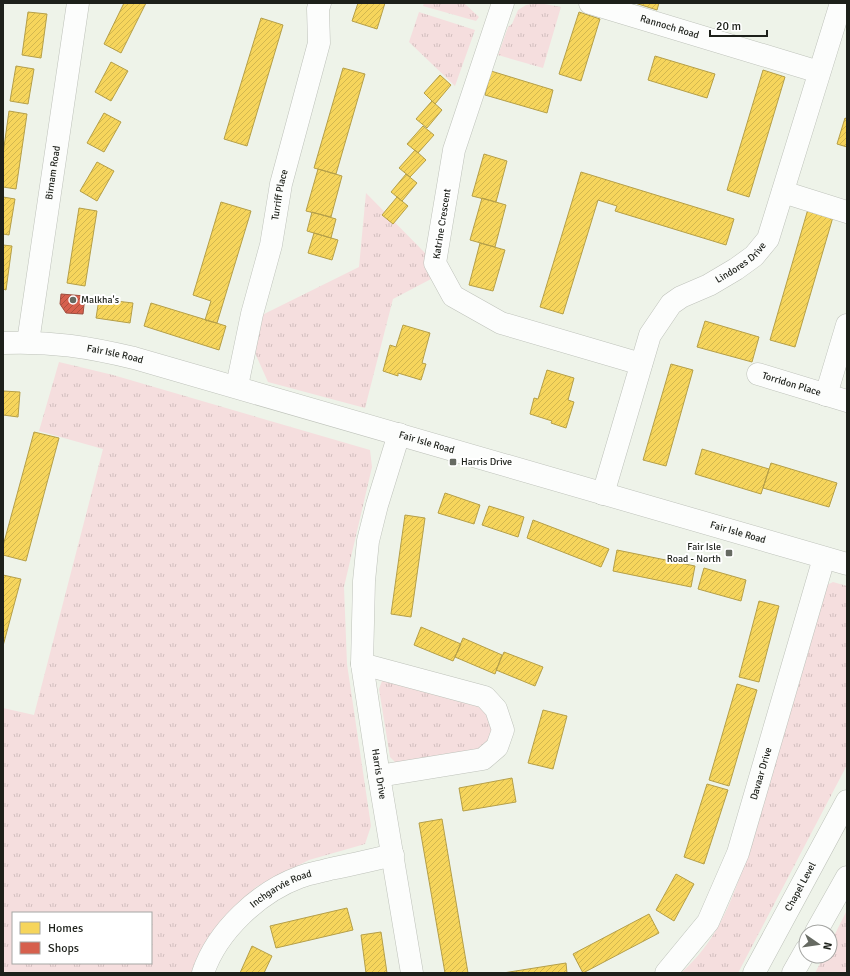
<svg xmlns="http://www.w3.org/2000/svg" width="850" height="976" font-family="Signika,sans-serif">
<defs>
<pattern id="grass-tufts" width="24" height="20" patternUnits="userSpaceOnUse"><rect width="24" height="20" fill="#f5dede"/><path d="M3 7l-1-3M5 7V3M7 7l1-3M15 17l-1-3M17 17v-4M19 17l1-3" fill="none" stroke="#d2bebe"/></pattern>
<pattern id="homes-hatch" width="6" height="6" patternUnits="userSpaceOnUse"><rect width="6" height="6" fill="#f6d55c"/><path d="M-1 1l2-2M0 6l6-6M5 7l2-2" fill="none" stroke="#d2b74f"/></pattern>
<pattern id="shops-hatch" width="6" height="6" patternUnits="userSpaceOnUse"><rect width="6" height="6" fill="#d6604d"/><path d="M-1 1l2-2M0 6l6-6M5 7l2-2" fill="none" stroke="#ad4f3f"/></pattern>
</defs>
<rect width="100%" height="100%" fill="#eef3e9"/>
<path fill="url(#grass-tufts)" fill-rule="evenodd" d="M 424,3 L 464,3 L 479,17 L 476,21 L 423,6 Z
M 539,3 L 561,7 L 543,68 L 498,55 L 508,27 L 512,24 L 518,10 L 526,5 Z
M 419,12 L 475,30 L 455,86 L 409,42 Z
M 366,193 L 426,254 L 431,279 L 393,299 L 365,408 L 268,382 L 251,344 L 258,317 L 359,267 Z
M 59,362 L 113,375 L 370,450 L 372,467 L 344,587 L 347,664 L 371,826 L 365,844 L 309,860 L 256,887 L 219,925 L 192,973 L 3,973 L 3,708 L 34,715 L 103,449 L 39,431 ZM 13,913 L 151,913 L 151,963 L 13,963 Z
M 833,582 L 847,586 L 847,765 L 738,973 L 681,973 C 714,943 726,914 741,874 L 827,585 Z
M 383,678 L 477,705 L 484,709 L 493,723 L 490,740 L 477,751 L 397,764 L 390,757 L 379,689 Z
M 847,910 L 847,973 L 815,973 L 824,956 L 830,956 L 830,944 Z"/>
<path fill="url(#homes-hatch)" stroke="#b59f48" d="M 124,3 L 146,3 L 121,53 L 104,44 Z
M 358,3 L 385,3 L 377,29 L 352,21 Z
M 635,3 L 659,3 L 657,10 Z
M 28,12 L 47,14 L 41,58 L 22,55 Z
M 579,12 L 600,19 L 581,81 L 559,74 Z
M 261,18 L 283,25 L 247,146 L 224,139 Z
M 655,56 L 715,74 L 707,98 L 648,80 Z
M 111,62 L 128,71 L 111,101 L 95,92 Z
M 16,66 L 34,69 L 28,104 L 10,101 Z
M 343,68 L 365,74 L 336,174 L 314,168 Z
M 763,70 L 785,77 L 749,197 L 727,190 Z
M 491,71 L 553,90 L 547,113 L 485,95 Z
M 440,75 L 451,85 L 435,104 L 424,93 Z
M 432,101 L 442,110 L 427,128 L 416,119 Z
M 9,111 L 27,114 L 16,189 L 3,187 L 3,154 Z
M 104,113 L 121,122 L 104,152 L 87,143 Z
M 845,118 L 847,119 L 847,147 L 837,144 Z
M 423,126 L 434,135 L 418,153 L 407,144 Z
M 415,150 L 426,160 L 410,177 L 399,168 Z
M 484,154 L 507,161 L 496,202 L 472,196 Z
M 97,162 L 114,171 L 97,201 L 80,191 Z
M 318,169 L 342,176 L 331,217 L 306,211 Z
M 581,172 L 734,219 L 726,245 L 615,211 L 617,206 L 598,200 L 563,314 L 540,307 Z
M 406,174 L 417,183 L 402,201 L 391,192 Z
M 3,197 L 15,199 L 9,235 L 3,234 Z
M 397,197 L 408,206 L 393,224 L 382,215 Z
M 482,198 L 506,205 L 495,247 L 470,240 Z
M 221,202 L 251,211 L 217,323 L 205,320 L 211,301 L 193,295 Z
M 79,208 L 97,211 L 85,286 L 67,283 Z
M 808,209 L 833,217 L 795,347 L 770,340 Z
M 312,212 L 336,219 L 331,238 L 307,231 Z
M 314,233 L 338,240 L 332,260 L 308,253 Z
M 480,243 L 505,250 L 493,291 L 469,285 Z
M 3,245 L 12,246 L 6,290 L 3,289 Z
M 99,299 L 133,303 L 130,323 L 96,318 Z
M 151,303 L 226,326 L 219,350 L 144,326 Z
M 705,321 L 759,337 L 752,362 L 697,347 Z
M 403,325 L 430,333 L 422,363 L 426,364 L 421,380 L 398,373 L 398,376 L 383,371 L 390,345 L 396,347 Z
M 671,364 L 693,370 L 666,466 L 643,460 Z
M 547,370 L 574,378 L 568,400 L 574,402 L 566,428 L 551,423 L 552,421 L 530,414 L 534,398 L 538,399 Z
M 3,391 L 20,392 L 18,417 L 3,415 Z
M 34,432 L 59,438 L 26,561 L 3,555 L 3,546 Z
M 702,449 L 769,469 L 761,494 L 695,474 Z
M 771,463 L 837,483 L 829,507 L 763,488 Z
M 445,493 L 480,505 L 474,524 L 438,513 Z
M 489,506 L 524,517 L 518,537 L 482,525 Z
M 405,515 L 425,518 L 411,617 L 391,614 Z
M 533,520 L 609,549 L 601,567 L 527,538 Z
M 617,550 L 695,566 L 691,587 L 613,571 Z
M 704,568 L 746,580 L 741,601 L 698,589 Z
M 3,575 L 21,579 L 3,646 Z
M 759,601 L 779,606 L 759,682 L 739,677 Z
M 421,627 L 461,644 L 453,661 L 414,645 Z
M 463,638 L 502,655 L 495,674 L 455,657 Z
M 504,652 L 543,667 L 535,686 L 496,670 Z
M 737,684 L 757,690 L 729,786 L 709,780 Z
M 543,710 L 567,716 L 553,769 L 528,763 Z
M 512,778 L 516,802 L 463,811 L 459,788 Z
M 707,784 L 728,790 L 704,864 L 684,857 Z
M 442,819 L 468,973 L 445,973 L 419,823 Z
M 676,874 L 694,884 L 674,921 L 656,910 Z
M 347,908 L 353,930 L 276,948 L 270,926 Z
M 649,914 L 659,933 L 583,973 L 573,954 Z
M 381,932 L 387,973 L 366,973 L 361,935 Z
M 252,946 L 272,956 L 264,973 L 240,973 Z
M 566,963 L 567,973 L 503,973 Z"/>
<path fill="url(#shops-hatch)" stroke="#9e4d3e" d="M 61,294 L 85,296 L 83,314 L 66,313 L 60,304 Z"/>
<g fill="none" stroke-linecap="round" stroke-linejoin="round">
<g stroke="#bec2ba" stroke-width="23">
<g id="minor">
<path d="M 503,3 L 454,150 L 435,263 L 453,296 L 501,323 L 641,364"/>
<path id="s1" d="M 590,3 L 819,72"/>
<path d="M 783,192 L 847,212"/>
<path id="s2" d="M 28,342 L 78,3"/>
<path id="s3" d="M 3,343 C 51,341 88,347 134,358 L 847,564"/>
<path id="s4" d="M 758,374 L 847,401"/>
<path id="s5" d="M 237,386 L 252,314 L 271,245 L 281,184 L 319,43 L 318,9 L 320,3"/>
<path d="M 826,395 L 847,325"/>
<path id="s6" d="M 399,434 L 377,505 L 368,541 L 364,581 L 362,664 L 379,776 L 412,973"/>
<path id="s7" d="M 603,494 L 650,335 L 671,304 L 681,297 L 709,285 L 736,269 L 754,256 L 768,239 L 841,3"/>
<path d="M 362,664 L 485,697 L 496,709 L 503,730 L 497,747 L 483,759 L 379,776"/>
<path id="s8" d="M 203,973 C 217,931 259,892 300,877 C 310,873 320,872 330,869 C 351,865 372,860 393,855"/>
<path id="s9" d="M 666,973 L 708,922 L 738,853 L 824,558"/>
</g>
</g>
<g stroke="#bec2ba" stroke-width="23">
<g id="major">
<path d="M 816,932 L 847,877"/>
<path id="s10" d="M 754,973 L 847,801"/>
<path d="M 793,973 L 806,950"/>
</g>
</g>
<use href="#minor" stroke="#fcfdfc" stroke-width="22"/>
<use href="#major" stroke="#fcfdfc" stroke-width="22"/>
</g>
<g fill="#666a62" stroke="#fff" stroke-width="1.5">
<circle cx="73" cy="300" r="4"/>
<rect x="449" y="458" width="8" height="8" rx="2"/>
<rect x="725" y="549" width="8" height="8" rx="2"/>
</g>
<g text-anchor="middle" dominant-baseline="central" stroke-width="4" stroke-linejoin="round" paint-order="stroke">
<g font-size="10" fill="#1d201a" stroke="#fff">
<text stroke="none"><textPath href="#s1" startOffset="83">Rannoch Road</textPath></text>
<text stroke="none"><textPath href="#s2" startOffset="171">Birnam Road</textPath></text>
<text stroke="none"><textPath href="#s5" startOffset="196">Turriff Place</textPath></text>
<text transform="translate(442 224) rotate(-81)">Katrine Crescent</text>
<text stroke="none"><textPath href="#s7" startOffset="285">Lindores Drive</textPath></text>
<text stroke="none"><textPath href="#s3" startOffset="113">Fair Isle Road</textPath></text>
<text stroke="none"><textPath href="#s4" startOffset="35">Torridon Place</textPath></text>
<text stroke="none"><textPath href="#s3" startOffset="437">Fair Isle Road</textPath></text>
<text stroke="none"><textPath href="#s3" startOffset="761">Fair Isle Road</textPath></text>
<text stroke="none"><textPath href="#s9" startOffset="224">Davaar Drive</textPath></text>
<text stroke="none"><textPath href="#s6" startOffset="346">Harris Drive</textPath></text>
<text stroke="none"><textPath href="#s10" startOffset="98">Chapel Level</textPath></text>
<text stroke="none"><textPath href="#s8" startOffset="118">Inchgarvie Road</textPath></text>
</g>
<g font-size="10" fill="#1d201a" stroke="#fff" text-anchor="start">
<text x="81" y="300">Malkha's</text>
<text x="461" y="462">Harris Drive</text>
<text x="721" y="547" text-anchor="end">Fair Isle<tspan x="721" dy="12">Road - North</tspan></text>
</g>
</g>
<rect width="850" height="976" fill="none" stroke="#1d201a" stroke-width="8"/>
<rect x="12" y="912" width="140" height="52" fill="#ffffff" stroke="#a5a6a3"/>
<rect x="20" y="922" width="20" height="12" fill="#f6d55c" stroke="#a5a6a3"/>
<text x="48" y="932" font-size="12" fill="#1d201a">Homes</text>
<rect x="20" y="942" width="20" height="12" fill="#d6604d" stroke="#a5a6a3"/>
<text x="48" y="952" font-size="12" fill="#1d201a">Shops</text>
<g transform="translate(818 944) rotate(103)"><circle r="19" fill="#ffffff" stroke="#a5a6a3"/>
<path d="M0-3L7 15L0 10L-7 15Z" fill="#666a62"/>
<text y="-6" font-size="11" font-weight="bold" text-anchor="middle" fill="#1d201a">N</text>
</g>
<path d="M710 30v6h57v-6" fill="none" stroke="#1d201a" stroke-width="2"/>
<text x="716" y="30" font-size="12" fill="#1d201a" stroke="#ffffff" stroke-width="3" paint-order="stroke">20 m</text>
</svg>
